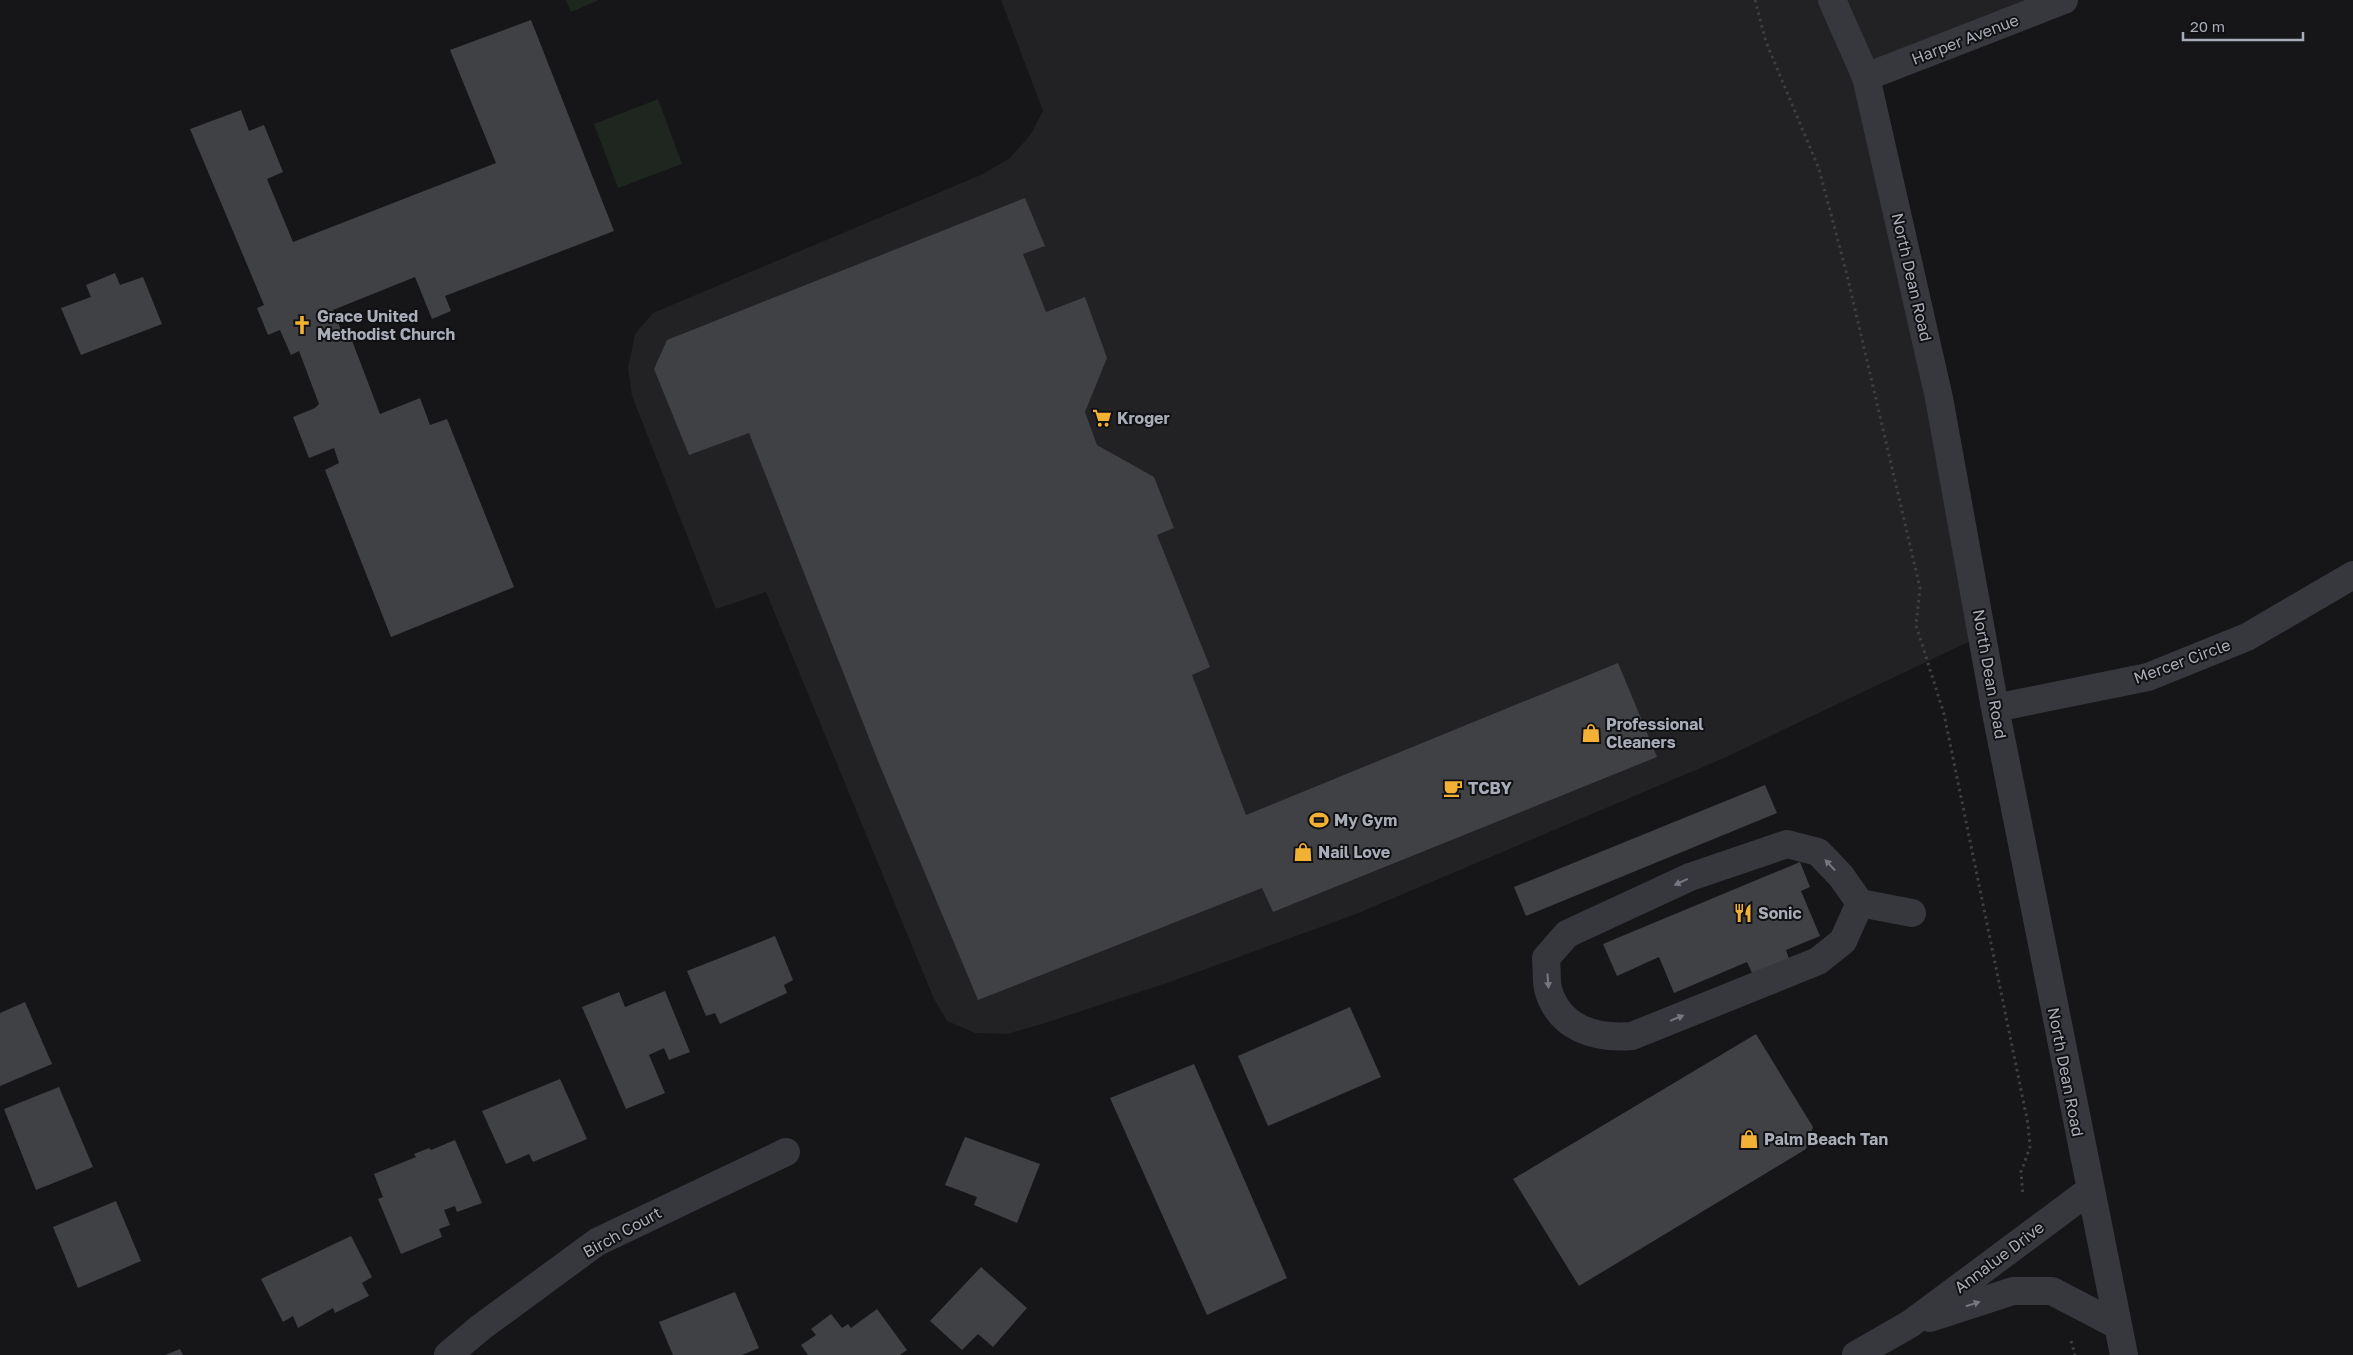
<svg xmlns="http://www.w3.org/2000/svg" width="2353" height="1355" font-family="'Golos Text',sans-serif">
<rect width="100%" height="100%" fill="#161618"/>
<path fill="#222225" d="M 1001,0 L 2064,0 L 1866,77 L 1983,635 L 1724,758 L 1356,914 L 1170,982 L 1045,1023 L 1007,1034 L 975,1033 L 947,1021 L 934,999 L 766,592 L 716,609 L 632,396 L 628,368 L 635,334 L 653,313 L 983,174 L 1010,158 L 1031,134 L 1043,111 Z"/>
<path fill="#1e261f" d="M 566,0 L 599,0 L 571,12 Z
M 658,99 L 682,164 L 618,188 L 594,124 Z"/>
<path fill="#404145" d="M 531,20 L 614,231 L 445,296 L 451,311 L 432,319 L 415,277 L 333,310 L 342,332 L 348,330 L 380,414 L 420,398 L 430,425 L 447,419 L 514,587 L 391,637 L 325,470 L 339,463 L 334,448 L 309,458 L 293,417 L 315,408 L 319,404 L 299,351 L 291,355 L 280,330 L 268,335 L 257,308 L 264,305 L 190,129 L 241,110 L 249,131 L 264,125 L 283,172 L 267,179 L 293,242 L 496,163 L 450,50 Z
M 1025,198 L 1045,246 L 1023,254 L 1046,312 L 1085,297 L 1107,358 L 1085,412 L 1097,445 L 1154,477 L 1174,528 L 1157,535 L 1210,667 L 1192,675 L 1246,815 L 1618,663 L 1657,757 L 1273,912 L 1262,888 L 978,1000 L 880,766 L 749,433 L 689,455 L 654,369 L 667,340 Z
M 115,273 L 120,285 L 143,277 L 162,324 L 81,355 L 61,308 L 91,297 L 86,285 Z
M 1765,785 L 1777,813 L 1526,916 L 1514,887 Z
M 1800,862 L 1810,887 L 1801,891 L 1820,936 L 1786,950 L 1789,959 L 1753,975 L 1747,962 L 1674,993 L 1659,957 L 1617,976 L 1603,944 Z
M 775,936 L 793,980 L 784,985 L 787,993 L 720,1024 L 715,1013 L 706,1016 L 687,971 Z
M 665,991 L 690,1052 L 669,1060 L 664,1048 L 649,1055 L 665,1093 L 626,1109 L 582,1007 L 619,992 L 625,1007 Z
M 25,1002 L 52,1064 L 0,1086 L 0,1013 Z
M 1350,1007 L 1381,1077 L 1268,1126 L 1238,1056 Z
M 1756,1034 L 1813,1127 L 1806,1149 L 1579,1286 L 1513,1179 Z
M 1194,1064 L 1287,1278 L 1207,1315 L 1110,1098 Z
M 560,1079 L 587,1139 L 533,1162 L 529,1154 L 506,1164 L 482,1111 Z
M 59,1087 L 93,1167 L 36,1190 L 4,1109 Z
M 965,1137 L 1040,1164 L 1017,1223 L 974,1205 L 977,1197 L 945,1185 Z
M 455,1140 L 482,1203 L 457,1212 L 455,1206 L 444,1210 L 450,1225 L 439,1229 L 442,1237 L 401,1254 L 378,1199 L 383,1197 L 374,1174 L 416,1157 L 414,1154 L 429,1148 L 431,1150 Z
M 116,1201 L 141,1261 L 78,1288 L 53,1227 Z
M 351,1236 L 372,1277 L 362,1283 L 369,1296 L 335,1313 L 333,1308 L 298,1328 L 293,1316 L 283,1322 L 261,1279 Z
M 981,1267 L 1027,1308 L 993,1347 L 978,1334 L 962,1350 L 930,1321 Z
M 735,1292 L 759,1348 L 742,1355 L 673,1355 L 659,1322 Z
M 877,1309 L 907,1350 L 900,1355 L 808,1355 L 801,1345 L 816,1335 L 811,1329 L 831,1314 L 842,1328 L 848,1324 L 851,1328 Z
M 180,1349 L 183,1355 L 165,1355 Z"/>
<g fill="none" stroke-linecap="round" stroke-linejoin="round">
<path stroke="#3d3f44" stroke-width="3" stroke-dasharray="2.5 4" stroke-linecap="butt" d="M 1755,0 L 1766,42 L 1819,169 L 1847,275 L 1920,588 L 1916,625 L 1944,714 L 2028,1124 L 2030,1147 L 2021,1172 L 2023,1196
M 2071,1341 L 2075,1355"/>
<path stroke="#37383d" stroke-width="28" d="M 1832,0 L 1866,77 L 1939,398 L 1995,708 L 2124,1355
M 1866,77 L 2064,0
M 1995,708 L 2148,677 L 2247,637 L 2353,575
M 1860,903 L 1843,941 L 1818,961 L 1632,1036 C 1596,1039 1559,1029 1548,989 C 1546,980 1547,967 1546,958 L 1567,934 L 1690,877 L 1787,844 L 1818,852 L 1841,876 L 1860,903 L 1912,913
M 1930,1318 L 2013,1291 L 2052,1291 L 2117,1325
M 448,1355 L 480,1328 L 597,1242 L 786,1152
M 1856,1355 L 1910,1324 L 2090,1190"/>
</g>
<defs><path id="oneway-solid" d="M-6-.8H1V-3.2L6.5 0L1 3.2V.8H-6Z" transform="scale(1.25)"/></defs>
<g fill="#757881">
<use href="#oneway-solid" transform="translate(1830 865) rotate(-133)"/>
<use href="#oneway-solid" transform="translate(1681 882) rotate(155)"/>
<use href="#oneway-solid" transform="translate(1548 981) rotate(86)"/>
<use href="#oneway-solid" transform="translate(1677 1018) rotate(-22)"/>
<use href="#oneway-solid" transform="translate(1973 1304) rotate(-18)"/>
</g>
<defs>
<g id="church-bare" transform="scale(1.5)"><path d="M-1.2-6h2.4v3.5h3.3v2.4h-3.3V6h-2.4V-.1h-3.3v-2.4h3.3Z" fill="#f2b134" stroke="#111113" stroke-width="2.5" paint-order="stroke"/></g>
<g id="supermarket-bare" transform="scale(1.5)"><path d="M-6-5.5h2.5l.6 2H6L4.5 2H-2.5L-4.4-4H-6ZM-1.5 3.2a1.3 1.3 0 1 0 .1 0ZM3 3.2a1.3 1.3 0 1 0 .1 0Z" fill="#f2b134" stroke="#111113" stroke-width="2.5" paint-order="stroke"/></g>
<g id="shop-bare" transform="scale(1.5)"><path d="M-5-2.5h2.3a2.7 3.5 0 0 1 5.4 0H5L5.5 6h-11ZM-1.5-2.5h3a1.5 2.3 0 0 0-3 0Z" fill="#f2b134" stroke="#111113" stroke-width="2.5" paint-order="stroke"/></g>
<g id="cafe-bare" transform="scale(1.5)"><path d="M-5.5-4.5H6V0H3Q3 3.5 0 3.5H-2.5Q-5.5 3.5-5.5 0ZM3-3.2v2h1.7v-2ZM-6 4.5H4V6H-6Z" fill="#f2b134" stroke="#111113" stroke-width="2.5" paint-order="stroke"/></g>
<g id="stadium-bare" transform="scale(1.5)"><path d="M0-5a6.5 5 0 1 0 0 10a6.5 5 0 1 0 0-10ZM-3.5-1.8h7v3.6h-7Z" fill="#f2b134" stroke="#111113" stroke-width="2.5" paint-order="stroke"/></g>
<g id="restaurant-bare" transform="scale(1.5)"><path d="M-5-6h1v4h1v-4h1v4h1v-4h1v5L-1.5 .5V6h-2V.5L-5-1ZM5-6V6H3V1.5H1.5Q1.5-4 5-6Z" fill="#f2b134" stroke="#111113" stroke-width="2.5" paint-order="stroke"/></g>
</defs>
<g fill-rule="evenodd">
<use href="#church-bare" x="302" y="325"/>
<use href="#supermarket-bare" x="1102" y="418"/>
<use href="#shop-bare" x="1591" y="733"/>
<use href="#cafe-bare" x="1453" y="788"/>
<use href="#stadium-bare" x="1319" y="820"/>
<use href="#shop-bare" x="1303" y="852"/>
<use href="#restaurant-bare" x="1743" y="913"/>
<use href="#shop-bare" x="1749" y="1139"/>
</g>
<g text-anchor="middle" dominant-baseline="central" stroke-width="4" stroke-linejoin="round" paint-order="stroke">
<g font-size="16" fill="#a8adb8" stroke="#111113">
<text transform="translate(1965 39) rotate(-21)">Harper Avenue</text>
<text transform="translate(1912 277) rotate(77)">North Dean Road</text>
<text transform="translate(2182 661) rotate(-20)">Mercer Circle</text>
<text transform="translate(1990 674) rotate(80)">North Dean Road</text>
<text transform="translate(2066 1072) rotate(79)">North Dean Road</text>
<text transform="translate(622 1232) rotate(-29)">Birch Court</text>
<text transform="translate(1999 1257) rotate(-37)">Annalue Drive</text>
</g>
<g font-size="16" font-weight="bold" fill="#a8adb8" stroke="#111113" text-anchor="start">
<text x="317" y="316">Grace United<tspan x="317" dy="18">Methodist Church</tspan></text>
<text x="1117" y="418">Kroger</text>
<text x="1606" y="724">Professional<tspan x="1606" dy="18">Cleaners</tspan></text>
<text x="1468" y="788">TCBY</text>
<text x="1334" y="820">My Gym</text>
<text x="1318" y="852">Nail Love</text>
<text x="1758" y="913">Sonic</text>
<text x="1764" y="1139">Palm Beach Tan</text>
</g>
</g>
<path d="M2183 32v8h120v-8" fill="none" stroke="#a8adb8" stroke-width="2.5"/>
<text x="2190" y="32" font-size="15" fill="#a8adb8" stroke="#111113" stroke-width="4" paint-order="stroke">20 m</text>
</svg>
